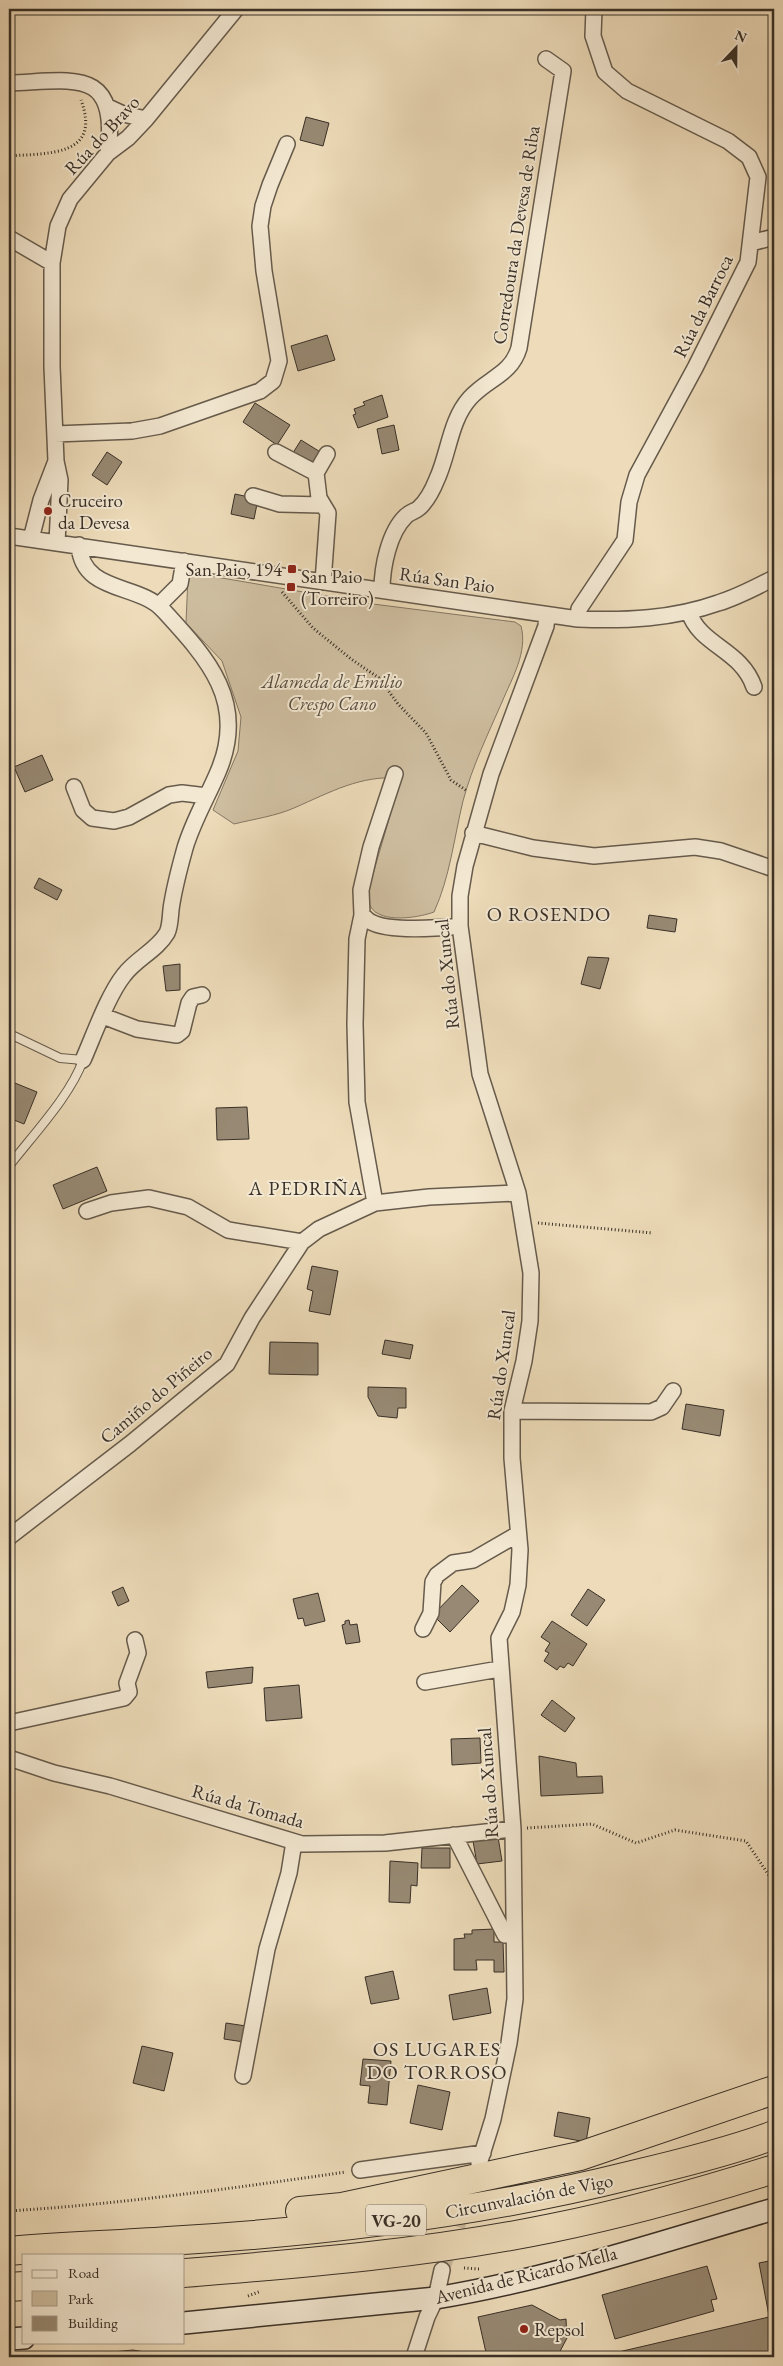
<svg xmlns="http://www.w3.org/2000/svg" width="783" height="2366" font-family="'EB Garamond',serif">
<rect width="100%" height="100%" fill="#eddbb9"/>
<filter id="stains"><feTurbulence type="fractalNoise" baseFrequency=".004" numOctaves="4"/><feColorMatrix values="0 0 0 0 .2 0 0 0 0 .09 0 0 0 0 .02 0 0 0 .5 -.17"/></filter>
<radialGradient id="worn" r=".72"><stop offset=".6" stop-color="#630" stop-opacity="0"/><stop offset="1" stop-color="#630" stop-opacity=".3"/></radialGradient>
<path fill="#cebea0" stroke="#847764" d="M 193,573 L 373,604 L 515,622 L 521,626 C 528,652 512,678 502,702 C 488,734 472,767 463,801 C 454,838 450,877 434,912 C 420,917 392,922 377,913 C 374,912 371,907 369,904 L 368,891 L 401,778 C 360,775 331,792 294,808 C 276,816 254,819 234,824 L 213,810 L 238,751 L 241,717 L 222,661 L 186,623 L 188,576 Z"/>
<path fill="#978973" stroke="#393027" d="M 306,117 L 329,123 L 323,146 L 300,140 Z
M 327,335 L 335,360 L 298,371 L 291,346 Z
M 382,395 L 388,417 L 358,428 L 353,415 L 356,414 L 354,409 L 365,405 L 363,402 Z
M 255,403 L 290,425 L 277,445 L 243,422 Z
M 394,425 L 399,450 L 382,454 L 377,429 Z
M 301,440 L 322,453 L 312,469 L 291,456 Z
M 107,452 L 122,462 L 107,485 L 92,475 Z
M 235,494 L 258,499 L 254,519 L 231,514 Z
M 42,755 L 53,780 L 25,792 L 14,767 Z
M 39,878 L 62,890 L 57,900 L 34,888 Z
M 649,915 L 677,919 L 675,932 L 647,928 Z
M 588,957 L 609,958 L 600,989 L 581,984 Z
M 180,964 L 180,990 L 166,991 L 163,966 Z
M 10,1081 L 37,1092 L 24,1124 L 9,1118 Z
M 247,1107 L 249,1139 L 217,1140 L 216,1108 Z
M 97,1167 L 107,1191 L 63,1209 L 53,1185 Z
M 312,1266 L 338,1271 L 330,1315 L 309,1311 L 313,1291 L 307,1289 Z
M 385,1340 L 413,1345 L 410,1359 L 382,1354 Z
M 270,1342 L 318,1343 L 318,1375 L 269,1374 Z
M 368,1387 L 406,1388 L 406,1408 L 398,1408 L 397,1418 L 378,1416 L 368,1397 Z
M 686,1404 L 724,1410 L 720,1436 L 682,1429 Z
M 462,1585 L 479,1601 L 450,1632 L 433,1615 Z
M 123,1587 L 129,1601 L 118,1606 L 112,1592 Z
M 588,1589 L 605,1600 L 587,1626 L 571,1615 Z
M 318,1593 L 325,1621 L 305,1626 L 303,1618 L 298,1619 L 293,1599 Z
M 349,1620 L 350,1625 L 357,1624 L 360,1642 L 346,1644 L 342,1625 L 345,1624 L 345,1621 Z
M 552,1621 L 587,1644 L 573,1666 L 568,1663 L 564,1668 L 560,1666 L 557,1670 L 544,1661 L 549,1653 L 545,1651 L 550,1643 L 541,1637 Z
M 253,1667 L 252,1683 L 208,1688 L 206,1672 Z
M 299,1685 L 302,1718 L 266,1721 L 264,1688 Z
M 552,1700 L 575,1718 L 565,1732 L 541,1715 Z
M 480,1738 L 481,1763 L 452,1765 L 451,1739 Z
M 539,1756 L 576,1763 L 577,1777 L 602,1776 L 603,1793 L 541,1796 Z
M 498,1837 L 502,1861 L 477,1864 L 473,1841 Z
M 422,1848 L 450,1848 L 450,1868 L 421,1868 Z
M 390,1861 L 418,1863 L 417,1886 L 411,1885 L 410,1903 L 389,1902 Z
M 494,1929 L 494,1942 L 503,1942 L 504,1972 L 494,1972 L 494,1960 L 476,1960 L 477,1970 L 454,1970 L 454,1939 L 465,1938 L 464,1934 L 472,1934 L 472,1930 Z
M 393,1971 L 399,1999 L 371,2004 L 365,1977 Z
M 487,1988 L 491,2013 L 453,2020 L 449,1995 Z
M 226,2023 L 246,2026 L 244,2042 L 224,2039 Z
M 142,2046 L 173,2053 L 164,2091 L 133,2083 Z
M 363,2059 L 391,2061 L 387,2105 L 368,2103 L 370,2086 L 360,2085 Z
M 418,2085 L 450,2092 L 442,2130 L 410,2123 Z
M 558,2112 L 590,2118 L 586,2142 L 554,2136 Z
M 774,2260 L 774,2342 L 759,2263 Z
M 707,2266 L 717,2299 L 711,2300 L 714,2311 L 615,2339 L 602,2295 Z
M 532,2305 L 560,2320 L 566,2319 L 567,2338 L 557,2357 L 487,2357 L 478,2317 Z
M 769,2317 L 774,2342 L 774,2357 L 597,2357 Z
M 133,2350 L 150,2353 L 149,2357 L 60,2357 Z"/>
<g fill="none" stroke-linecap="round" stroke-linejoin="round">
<path stroke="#c9b99c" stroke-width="15" stroke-dasharray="15 8" stroke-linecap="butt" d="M 442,2270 L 476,2175"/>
<g stroke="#665b4c" stroke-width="10">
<path id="lane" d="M 9,1037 L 14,1036 L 60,1058 L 83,1060 C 71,1095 32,1136 9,1166"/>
</g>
<g stroke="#665b4c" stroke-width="18">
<path id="street" d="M 9,83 C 73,81 119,66 108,153
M 108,107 L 123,114 L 146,119
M 9,238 L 52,263
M 751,243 L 774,237
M 55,434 L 132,431 L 160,426 L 260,391 L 273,381 L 279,361 L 264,271 L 260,226 L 263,206 L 270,185 L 287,144
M 276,452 L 316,473
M 253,496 L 280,504 L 322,505
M 9,536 L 578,619 C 625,621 673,619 718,603 C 738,597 756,587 774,578
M 31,539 L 41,500 L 56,461
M 57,543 L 60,480 L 56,461 L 52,367 L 52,263 L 58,226 L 70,199 L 108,153 L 128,138 L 146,119 L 236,9
M 79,545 C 82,594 139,583 163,610 C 208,659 248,702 218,772 C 207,798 193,821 185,848 C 180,866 175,885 172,903 C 170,912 171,925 167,933 C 157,950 136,959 124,975 C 108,995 94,1035 83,1060
M 323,582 L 328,513 L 319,498 L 316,473 L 327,454
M 382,590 C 382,567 389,532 406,516 C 410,512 416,511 419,508 C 428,500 433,489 437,479 C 449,453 450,420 470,398 C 488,378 511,375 519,348 L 563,71 L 546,59
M 159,605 L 180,584 L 184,561
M 689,612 C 700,646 741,649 754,687
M 578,619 L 579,609 L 625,540 L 629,502 L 637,475 L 695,368 L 748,262 L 758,177 L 749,157 L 728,141 L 627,91 L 605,72 L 593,36 L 594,9
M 74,787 L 83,810 L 92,818 L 114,821 L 129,817 L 169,795 L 182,793 L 207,796
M 473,833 L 533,848 L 594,856 L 695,847 L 721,851 L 774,869
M 362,915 C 365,917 368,921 371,922 C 389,932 440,928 460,926
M 103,1016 L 137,1029 L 177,1035 L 182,1031 L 189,1003 L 193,997 L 202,995
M 375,1203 L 357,1102 L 355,1024 L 357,939 L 362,915 L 361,890 L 371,847 L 395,774
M 87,1211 L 111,1203 L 149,1198 L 188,1207 L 228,1230 L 302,1242
M 512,1411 L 651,1412 L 662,1407 L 673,1391
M 9,1537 L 130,1444 L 227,1364 L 252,1318 L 302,1242 L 319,1229 L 375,1203 L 429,1197 L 518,1193
M 423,1629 L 431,1613 L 433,1582 L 437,1575 L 453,1563 L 473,1560 L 518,1534
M 425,1682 L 499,1669
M 9,1723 L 124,1698 L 129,1692 L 127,1683 L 138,1653 L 135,1640
M 9,1758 L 54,1773 L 110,1786 L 302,1844 L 385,1843 L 513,1829
M 454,1835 L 505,1935
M 243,2076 L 267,1949 L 289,1873 L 294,1842
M 479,2164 L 493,2119 L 509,2043 L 515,1999 L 513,1829 L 499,1638 L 512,1612 L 518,1585 L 520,1550 L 512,1458 L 512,1411 L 524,1361 L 530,1321 L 531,1273 L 518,1193 L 480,1074 L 460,926 L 460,896 L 465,866 L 491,774 L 546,626 L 547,615
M 360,2170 L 483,2153
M 414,2357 L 427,2317 L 436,2298 L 442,2270"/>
</g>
<g stroke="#393027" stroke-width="24">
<path id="secondary" d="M 184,2323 L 436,2298 C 551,2279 663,2241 774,2209
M 9,2339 L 24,2338"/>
</g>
<g stroke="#393027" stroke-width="30">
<path id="highway" d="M 300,2211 L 342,2207 L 580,2156 L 774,2090
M 9,2251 C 62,2246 115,2245 168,2241 C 324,2232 480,2213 632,2175 C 679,2164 728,2152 774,2135
M 184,2273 C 307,2263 431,2253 552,2228 C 627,2213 701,2192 774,2169
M 9,2287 L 24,2286"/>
</g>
<path stroke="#393027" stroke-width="3" stroke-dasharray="1 2.5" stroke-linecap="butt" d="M 9,156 C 48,153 102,157 81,100
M 282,592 L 313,628 L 351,659 L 379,678 L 398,704 L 426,733 L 451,780 L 467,791
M 538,1223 L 653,1233
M 527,1828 L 592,1824 L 636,1843 L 675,1830 L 746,1841 L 774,1883
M 9,2211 C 122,2204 234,2188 346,2172
M 464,2268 L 480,2269
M 248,2296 L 261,2291"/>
<use href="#lane" stroke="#f3e8d2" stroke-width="8"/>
<use href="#street" stroke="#f3e8d2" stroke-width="15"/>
<use href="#secondary" stroke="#f3e8d2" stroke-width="21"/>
<use href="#highway" stroke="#eddbb9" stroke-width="28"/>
</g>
<g fill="#8f2418" stroke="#f3e8d2" stroke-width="2">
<circle cx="48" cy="511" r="5"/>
<rect x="287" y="564" width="10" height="10" rx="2.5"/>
<rect x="286" y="582" width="10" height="10" rx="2.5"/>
<circle cx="524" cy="2329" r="5"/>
</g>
<g text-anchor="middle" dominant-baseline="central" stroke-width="4" stroke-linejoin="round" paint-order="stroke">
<rect fill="#f3e8d2" stroke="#71675a" stroke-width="1" x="366" y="2204.5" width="60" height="31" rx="4"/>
<g font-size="18" font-weight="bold" fill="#393027">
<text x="396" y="2220">VG-20</text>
</g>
<g font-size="19" fill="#393027" stroke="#f3e8d2">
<text transform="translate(102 135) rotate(-47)">Rúa do Bravo</text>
<text transform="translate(516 235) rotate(-81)">Corredoura da Devesa de Riba</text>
<text transform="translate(703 306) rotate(-64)">Rúa da Barroca</text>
<text transform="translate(447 580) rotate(8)">Rúa San Paio</text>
<text transform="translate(447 974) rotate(-96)">Rúa do Xuncal</text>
<text transform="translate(501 1365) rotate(-82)">Rúa do Xuncal</text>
<text transform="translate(156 1395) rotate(-40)">Camiño do Piñeiro</text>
<text transform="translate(488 1783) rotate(-94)">Rúa do Xuncal</text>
<text transform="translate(248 1806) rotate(16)">Rúa da Tomada</text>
<text transform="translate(529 2196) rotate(-11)">Circunvalación de Vigo</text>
<text transform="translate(526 2275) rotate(-14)">Avenida de Ricardo Mella</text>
</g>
<g font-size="19" fill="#393027" stroke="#f3e8d2" text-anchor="start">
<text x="58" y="500">Cruceiro<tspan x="58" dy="22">da Devesa</tspan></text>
<text x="282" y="569" text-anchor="end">San Paio, 194</text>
<text x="301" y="576">San Paio<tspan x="301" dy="22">(Torreiro)</tspan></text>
<text x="534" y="2329">Repsol</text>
</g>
<g font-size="19" font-style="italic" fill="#574c3f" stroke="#f3e8d2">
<text x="332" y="681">Alameda de Emilio<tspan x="332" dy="22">Crespo Cano</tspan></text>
</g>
<g font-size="20" letter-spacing="1" fill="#393027" stroke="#f3e8d2">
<text x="549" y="914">O ROSENDO</text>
<text x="306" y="1188">A PEDRIÑA</text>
<text x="437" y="2049">OS LUGARES<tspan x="437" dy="23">DO TORROSO</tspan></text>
</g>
</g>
<rect width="783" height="2366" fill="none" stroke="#eddbb9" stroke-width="30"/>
<rect x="10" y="10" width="763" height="2346" fill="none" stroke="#393027" stroke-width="2.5"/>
<rect x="15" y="15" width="753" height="2336" fill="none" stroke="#393027"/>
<rect x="22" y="2254" width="162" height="90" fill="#f3e8d2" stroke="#a99e8e"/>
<rect x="32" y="2270" width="25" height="8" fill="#f3e8d2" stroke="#a99e8e"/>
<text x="68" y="2278" font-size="15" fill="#393027">Road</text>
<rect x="32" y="2291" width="25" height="15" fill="#cebea0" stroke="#a99e8e"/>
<text x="68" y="2304" font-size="15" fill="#393027">Park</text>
<rect x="32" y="2316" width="25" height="15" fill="#978973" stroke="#a99e8e"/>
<text x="68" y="2328" font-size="15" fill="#393027">Building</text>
<g transform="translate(736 48) rotate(22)" stroke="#f3e8d2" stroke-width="4" paint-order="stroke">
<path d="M0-4L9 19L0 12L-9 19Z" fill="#393027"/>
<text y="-8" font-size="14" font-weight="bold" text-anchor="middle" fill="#393027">N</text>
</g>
<rect width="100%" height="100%" filter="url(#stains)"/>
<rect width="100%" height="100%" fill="url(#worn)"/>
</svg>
